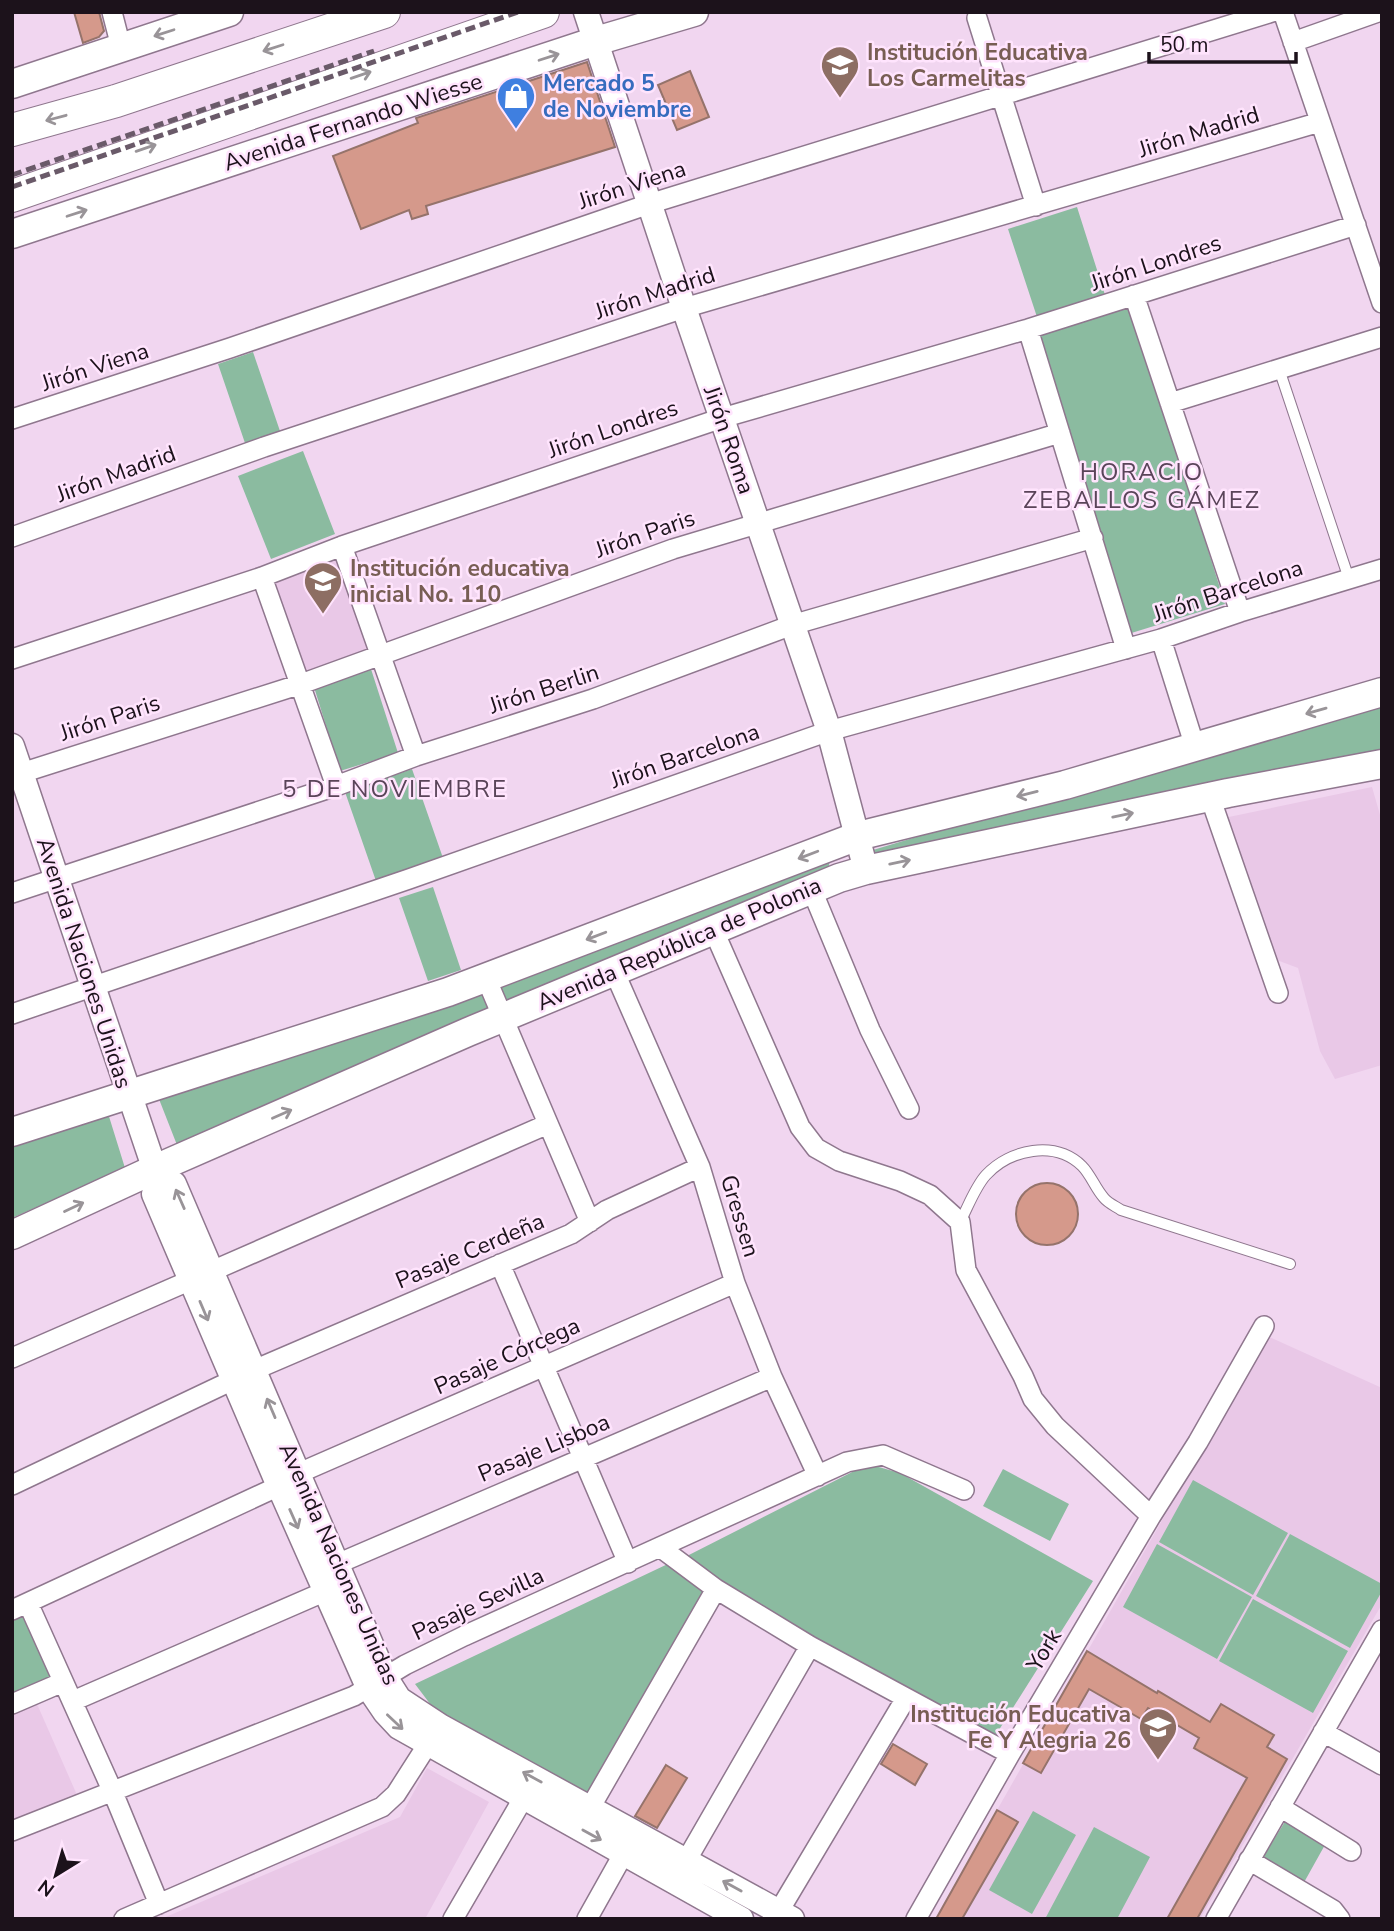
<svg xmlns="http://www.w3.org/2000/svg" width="1394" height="1931" font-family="'Nunito Sans',sans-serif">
<rect width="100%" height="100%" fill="#f1d6f0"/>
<path fill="#e9c8e7" d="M 341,552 L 377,651 L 304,678 L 268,579 Z
M 1372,787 L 1382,822 L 1382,1065 L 1335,1079 L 1320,1051 L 1298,968 L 1269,957 L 1224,818 Z
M 1267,1336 L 1382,1388 L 1382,1604 L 1200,1919 L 935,1919 Z
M 37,1704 L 77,1795 L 12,1821 L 12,1715 Z
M 427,1768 L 489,1802 L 425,1919 L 161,1919 L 400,1817 Z"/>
<path fill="#8bbba0" d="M 1077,207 L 1105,295 L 1037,317 L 1008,229 Z
M 1125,300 L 1132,308 L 1225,604 L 1125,635 L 1031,333 Z
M 253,352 L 281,434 L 246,446 L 218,364 Z
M 303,451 L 335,534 L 271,559 L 238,476 Z
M 371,669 L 398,753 L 340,771 L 314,687 Z
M 1382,697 L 1382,753 L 875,858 L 873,850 Z
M 412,769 L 443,858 L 376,881 L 345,792 Z
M 830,859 L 828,871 L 177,1145 L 157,1094 Z
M 433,887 L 461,970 L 428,981 L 399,898 Z
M 107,1110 L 125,1168 L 12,1218 L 12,1140 Z
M 868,1464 L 900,1473 L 1093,1581 L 992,1741 L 759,1613 L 683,1558 Z
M 1003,1469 L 1069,1504 L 1050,1541 L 983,1506 Z
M 1193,1480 L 1288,1533 L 1253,1595 L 1159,1542 Z
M 1290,1534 L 1382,1584 L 1382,1591 L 1350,1648 L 1256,1596 Z
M 1157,1544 L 1252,1597 L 1217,1659 L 1123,1607 Z
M 672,1562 L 712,1591 L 593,1803 L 443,1721 L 415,1684 Z
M 1253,1599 L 1348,1651 L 1313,1713 L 1219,1661 Z
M 27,1608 L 59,1681 L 12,1700 L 12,1615 Z
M 1033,1811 L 1076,1835 L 1032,1914 L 989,1890 Z
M 1286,1820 L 1326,1843 L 1302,1886 L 1260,1862 Z
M 1094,1827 L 1150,1857 L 1117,1919 L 1045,1919 Z"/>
<path fill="#d5998b" stroke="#95736b" stroke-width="2" d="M 74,12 L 99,12 L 104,31 L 99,37 L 83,43 Z
M 587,62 L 615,147 L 426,206 L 428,214 L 412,219 L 409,210 L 361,229 L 333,156 L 418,123 L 416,118 Z
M 690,71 L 709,117 L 677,130 L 658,85 Z
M1016 1214a31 31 0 1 1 62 0a31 31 0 1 1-62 0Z
M 1087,1651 L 1157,1693 L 1158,1691 L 1210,1722 L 1221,1704 L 1274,1735 L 1267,1747 L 1287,1759 L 1197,1919 L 1167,1919 L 1247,1778 L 1194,1748 L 1199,1738 L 1148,1708 L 1141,1719 L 1089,1689 L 1041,1773 L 1023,1763 Z
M 893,1744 L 927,1764 L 915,1785 L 881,1764 Z
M 666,1765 L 687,1778 L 657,1828 L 635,1816 Z
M 997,1810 L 1018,1822 L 962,1919 L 936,1919 Z"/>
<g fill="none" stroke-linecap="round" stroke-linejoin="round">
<g stroke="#8f778e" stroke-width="12">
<path id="service" d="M 1279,369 L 1349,579
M 960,1222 C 968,1207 975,1187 986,1175 C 1010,1149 1055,1140 1082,1166 C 1091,1175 1095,1188 1104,1198 C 1108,1203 1115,1206 1121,1210 L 1290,1264"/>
</g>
<g stroke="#8f778e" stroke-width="22">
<path id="minor" d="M 112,12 L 121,47
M 1283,12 L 1382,303
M 977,18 L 1036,206
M 1293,42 L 1378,12
M 1134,295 L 1240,612
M 1028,329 L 1126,649
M 1170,403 L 1382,337
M 12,419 L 230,348 L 649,204 L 1272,12
M 12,537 L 264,447 L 684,308 L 1320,122
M 342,546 L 416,756
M 262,577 L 336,786
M 1161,639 L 1195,747
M 12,659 L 262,577 L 342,546 L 722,418 L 1028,329 L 1356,225
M 12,776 L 301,684 L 673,549 L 1060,433
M 1210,797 L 1278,993
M 811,888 L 870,1030 L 909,1109
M 12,893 L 336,786 L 416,756 L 593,699 L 792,625 L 1093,538
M 713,929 L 800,1127 L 816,1148 L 839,1161 L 900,1181 L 930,1195 L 960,1222 L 966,1270 L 1023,1376 L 1033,1399 L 1055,1426 L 1151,1516
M 614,971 L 700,1167 L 735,1283 L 772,1377 L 818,1476
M 486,978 L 590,1222
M 12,1014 L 409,879 L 829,731 L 1161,639 L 1240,612 L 1382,569
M 500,1264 L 628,1563
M 212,1271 L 548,1124
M 12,1358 L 191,1280
M 254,1370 L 571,1234 L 607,1210 L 700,1167
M 299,1473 L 735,1283
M 12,1485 L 233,1380
M 661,1548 L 716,1589 L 810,1646 L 1010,1754
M 337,1564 L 772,1377
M 28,1603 L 112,1790 L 159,1904
M 12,1610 L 279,1486
M 73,1701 L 326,1591
M 12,1704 L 63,1682
M 1323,1732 L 1382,1765
M 1280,1807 L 1351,1851
M 590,1808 L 716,1589
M 12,1831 L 354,1696 L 405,1665 L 464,1636 L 847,1462 L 883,1455 L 964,1490
M 1249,1860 L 1333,1910 L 1340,1919
M 686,1861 L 810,1646
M 779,1911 L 906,1698
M 124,1919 L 382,1807 L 396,1794 L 435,1733
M 453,1919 L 524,1797
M 587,1919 L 624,1853
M 916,1919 L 1010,1754 L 1151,1516 L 1198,1442 L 1264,1326
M 1216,1919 L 1382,1630"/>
</g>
<g stroke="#8f778e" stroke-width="27">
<path id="tertiary" d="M 586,12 L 684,308 L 829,731 L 866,870
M 12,746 L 158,1179 L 154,1194 L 279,1486 L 368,1687 L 385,1712 L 399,1727 L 741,1919
M 158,1179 L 174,1184 L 385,1677 L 399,1699 L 440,1726 L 792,1919"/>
</g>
<g stroke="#8f778e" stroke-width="31">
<path id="secondary" d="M 12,84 L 229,12
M 12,234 L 596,41 L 694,12
M 12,1132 L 448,992 L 858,836 L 1065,785 L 1382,692
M 12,1235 L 155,1169 L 468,1032 L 839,878 L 866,870 L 1228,793 L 1382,764"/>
</g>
<g stroke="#8f778e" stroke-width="34">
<path id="primary" d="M 12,130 L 116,101 L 384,12
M 12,196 L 543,12"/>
</g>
<use href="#service" stroke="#fff" stroke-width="10"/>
<use href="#minor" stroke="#fff" stroke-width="19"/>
<use href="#tertiary" stroke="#fff" stroke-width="24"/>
<use href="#secondary" stroke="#fff" stroke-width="28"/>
<use href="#primary" stroke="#fff" stroke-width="32"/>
<path stroke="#6a5a69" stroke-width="5" stroke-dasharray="10 5" stroke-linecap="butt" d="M 12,175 L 374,51
M 12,187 L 518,12"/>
</g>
<defs><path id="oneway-shaft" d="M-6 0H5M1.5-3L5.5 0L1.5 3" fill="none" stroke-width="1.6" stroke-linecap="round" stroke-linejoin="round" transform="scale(1.75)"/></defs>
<g stroke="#999498">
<use href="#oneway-shaft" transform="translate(164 33) rotate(162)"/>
<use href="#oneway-shaft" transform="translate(273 48) rotate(162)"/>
<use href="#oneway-shaft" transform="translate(549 57) rotate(-18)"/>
<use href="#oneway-shaft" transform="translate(361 75) rotate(-19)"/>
<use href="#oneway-shaft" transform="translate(56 118) rotate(165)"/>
<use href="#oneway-shaft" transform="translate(146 148) rotate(-19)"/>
<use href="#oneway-shaft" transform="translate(77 213) rotate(-18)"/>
<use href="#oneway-shaft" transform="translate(1316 711) rotate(164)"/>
<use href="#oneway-shaft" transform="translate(1027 794) rotate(166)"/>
<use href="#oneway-shaft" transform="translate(1123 815) rotate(-12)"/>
<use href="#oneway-shaft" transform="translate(808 855) rotate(159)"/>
<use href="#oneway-shaft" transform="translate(900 862) rotate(-12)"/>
<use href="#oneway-shaft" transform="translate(596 936) rotate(159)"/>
<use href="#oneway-shaft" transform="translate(282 1114) rotate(-24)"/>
<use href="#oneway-shaft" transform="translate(180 1199) rotate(-114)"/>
<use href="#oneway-shaft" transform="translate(74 1207) rotate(-25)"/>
<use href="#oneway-shaft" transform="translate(204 1311) rotate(67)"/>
<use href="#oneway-shaft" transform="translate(271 1408) rotate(-113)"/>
<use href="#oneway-shaft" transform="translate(294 1519) rotate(66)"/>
<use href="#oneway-shaft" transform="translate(395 1722) rotate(43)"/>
<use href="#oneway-shaft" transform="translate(532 1777) rotate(-151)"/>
<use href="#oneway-shaft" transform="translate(592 1835) rotate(29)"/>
<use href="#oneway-shaft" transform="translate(732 1886) rotate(-151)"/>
</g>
<defs>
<g id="school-pin" transform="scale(2.0125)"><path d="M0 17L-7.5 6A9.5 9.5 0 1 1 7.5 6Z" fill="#8d6e63" stroke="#ffe4fd"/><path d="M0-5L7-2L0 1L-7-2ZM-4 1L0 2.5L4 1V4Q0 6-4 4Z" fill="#fff"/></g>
<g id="shop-pin" transform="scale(2.0125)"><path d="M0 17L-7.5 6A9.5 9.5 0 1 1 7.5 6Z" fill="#3f7fe0" stroke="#ffe4fd"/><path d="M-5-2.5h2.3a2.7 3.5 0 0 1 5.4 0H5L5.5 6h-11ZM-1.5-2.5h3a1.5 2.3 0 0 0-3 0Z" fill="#fff"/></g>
</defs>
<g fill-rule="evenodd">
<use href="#school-pin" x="840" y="65"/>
<use href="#shop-pin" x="516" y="96"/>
<use href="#school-pin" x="323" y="581"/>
<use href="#school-pin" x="1158" y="1727"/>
</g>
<g text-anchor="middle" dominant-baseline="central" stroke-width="5" stroke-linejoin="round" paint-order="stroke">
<g font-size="23" font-weight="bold" fill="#785e54" stroke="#ffe4fd" text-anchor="start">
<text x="867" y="52">Institución Educativa<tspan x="867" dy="26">Los Carmelitas</tspan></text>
<text x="350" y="568">Institución educativa<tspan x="350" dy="26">inicial No. 110</tspan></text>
<text x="1131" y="1714" text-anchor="end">Institución Educativa<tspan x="1131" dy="26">Fe Y Alegria 26</tspan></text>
</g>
<g font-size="23" font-weight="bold" fill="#366cbe" stroke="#ffe4fd" text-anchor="start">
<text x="543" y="83">Mercado 5<tspan x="543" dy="26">de Noviembre</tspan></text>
</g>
<g font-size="23" fill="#1c121b" stroke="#ffe4fd">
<text transform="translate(353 122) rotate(-18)">Avenida Fernando Wiesse</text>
<text transform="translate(1199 132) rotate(-17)">Jirón Madrid</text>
<text transform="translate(632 185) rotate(-18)">Jirón Viena</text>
<text transform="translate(1156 263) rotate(-18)">Jirón Londres</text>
<text transform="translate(655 293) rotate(-18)">Jirón Madrid</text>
<text transform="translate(95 367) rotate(-18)">Jirón Viena</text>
<text transform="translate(613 429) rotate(-19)">Jirón Londres</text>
<text transform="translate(729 440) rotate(71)">Jirón Roma</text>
<text transform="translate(116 474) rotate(-20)">Jirón Madrid</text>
<text transform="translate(645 534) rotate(-19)">Jirón Paris</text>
<text transform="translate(1228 591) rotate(-18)">Jirón Barcelona</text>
<text transform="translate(544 689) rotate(-18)">Jirón Berlin</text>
<text transform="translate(110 718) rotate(-18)">Jirón Paris</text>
<text transform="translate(685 756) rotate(-19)">Jirón Barcelona</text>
<text transform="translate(679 944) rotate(-23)">Avenida República de Polonia</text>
<text transform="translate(84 963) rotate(72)">Avenida Naciones Unidas</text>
<text transform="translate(740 1216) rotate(73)">Gressen</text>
<text transform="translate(470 1251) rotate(-23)">Pasaje Cerdeña</text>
<text transform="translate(507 1356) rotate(-24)">Pasaje Córcega</text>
<text transform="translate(544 1448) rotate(-23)">Pasaje Lisboa</text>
<text transform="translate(339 1564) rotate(66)">Avenida Naciones Unidas</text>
<text transform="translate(478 1604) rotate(-25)">Pasaje Sevilla</text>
<text transform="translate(1044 1650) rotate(-59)">York</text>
</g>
<g font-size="24" letter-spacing="2" fill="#5a4459" stroke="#ffe4fd">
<text x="1142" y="472">HORACIO<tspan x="1142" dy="28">ZEBALLOS GÁMEZ</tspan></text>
<text x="395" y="789">5 DE NOVIEMBRE</text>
</g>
</g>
<rect width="1394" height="1931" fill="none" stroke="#1c121b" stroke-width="28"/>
<g transform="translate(56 1875) rotate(217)" stroke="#ffe4fd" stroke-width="5" paint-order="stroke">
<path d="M0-5L12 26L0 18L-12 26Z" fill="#1c121b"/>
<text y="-10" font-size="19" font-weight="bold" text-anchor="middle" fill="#1c121b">N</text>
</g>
<path d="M1149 52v10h147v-10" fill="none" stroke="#1c121b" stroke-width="3.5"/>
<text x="1160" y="52" font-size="21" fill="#1c121b" stroke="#ffe4fd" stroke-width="5" paint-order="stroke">50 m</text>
</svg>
